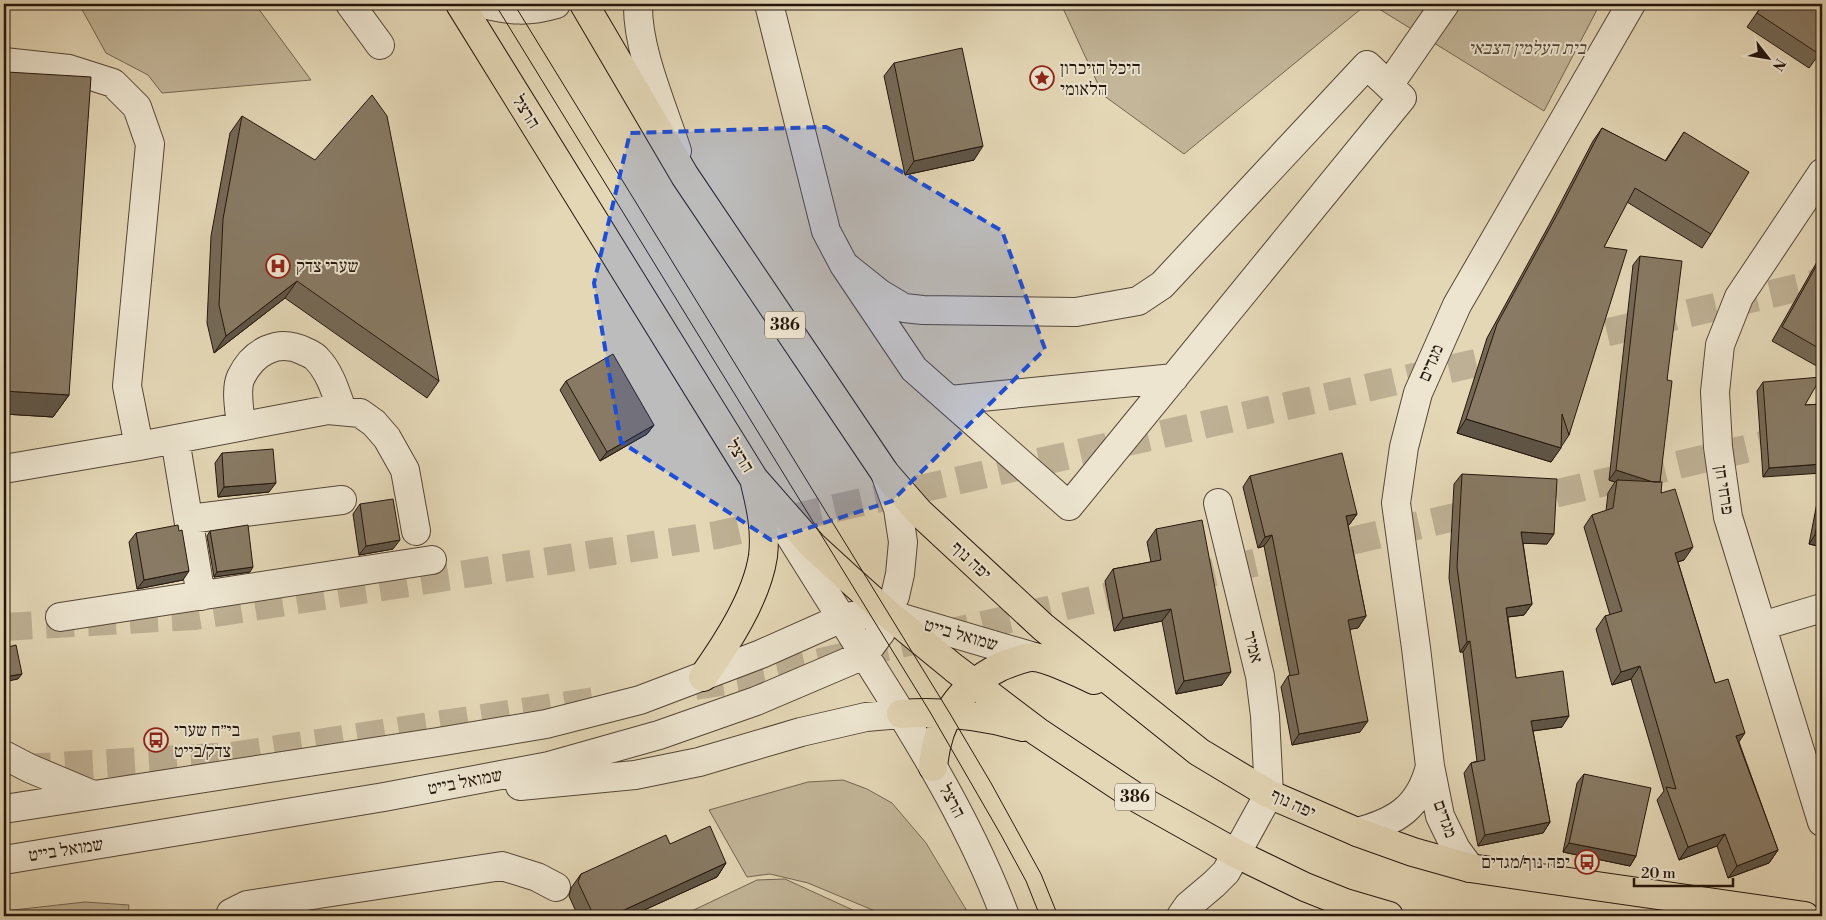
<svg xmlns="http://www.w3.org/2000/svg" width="1826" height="920" font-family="'Libre Bodoni','Frank Ruhl Libre',serif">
<rect width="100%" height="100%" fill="#e4d7b6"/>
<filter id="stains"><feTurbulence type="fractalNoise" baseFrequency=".004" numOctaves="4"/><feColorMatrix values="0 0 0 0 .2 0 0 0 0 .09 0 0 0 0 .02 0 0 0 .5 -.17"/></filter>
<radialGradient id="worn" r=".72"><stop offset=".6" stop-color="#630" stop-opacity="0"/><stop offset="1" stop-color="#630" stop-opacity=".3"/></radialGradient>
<path fill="#c3b699" stroke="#746652" d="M 79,4 L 255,4 L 311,80 L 162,93 L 148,75 L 106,53 Z
M 1061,4 L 1367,4 L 1184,154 L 1103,95 Z
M 1371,4 L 1600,4 L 1544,111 Z
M 843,780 L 867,789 L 892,803 L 926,843 L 970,916 L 887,916 L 808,883 L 770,874 L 747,877 L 709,810 L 808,782 Z
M 785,879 L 866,916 L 681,916 L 757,880 Z
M 85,902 L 129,905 L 128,916 L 4,916 L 4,911 Z"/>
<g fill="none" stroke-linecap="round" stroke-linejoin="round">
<path stroke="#beb094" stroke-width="28" stroke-dasharray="28 14" stroke-linecap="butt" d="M 1566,342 L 1822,282
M 4,627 L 195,616 L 717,535 L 1516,354
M 695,686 L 764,675 L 1486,510 L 1822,431
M 23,768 L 232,756 L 595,701"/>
<g stroke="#544636" stroke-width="30">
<path id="minor" d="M 350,4 L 380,45
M 484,4 C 510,11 529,12 556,4
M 638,4 C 637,50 663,107 677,151
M 769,4 L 826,231 L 844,265 L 914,369 L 1069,506 L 1402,98 L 1367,65 L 1162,285 L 1138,301 L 1076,312 L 923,310 L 904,308 L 879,293 L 844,265
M 4,62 L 69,69 L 113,83 L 137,107 L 150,144 L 127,386 L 139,446 L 4,469
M 1389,85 L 1445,4
M 1822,173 L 1739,297 L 1720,345 L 1715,392 L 1718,447 L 1728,517 L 1822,822
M 950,400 L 1174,378
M 241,426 C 240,413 235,389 241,377 C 253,352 278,338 304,351 C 308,353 314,355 317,359 C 330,372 336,393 342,410
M 175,439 L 201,596
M 139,446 L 328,410 L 360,413 L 374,423 L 387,438 L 405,470 L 416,531
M 189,519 L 342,500
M 782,523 C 814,574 846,626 879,678 C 927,754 973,831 1005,916
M 60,617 L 432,560
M 1762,626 L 1822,608
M 4,755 L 29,768 L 93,795
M 520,786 L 635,775 L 699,762 L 801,732 L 866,717 L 901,714
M 4,809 L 438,742 L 546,724 L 640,700 L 761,654 L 842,618 C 858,614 871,613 888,614 L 1034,657
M 1357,832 C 1396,822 1420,807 1430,766
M 4,860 L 384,797 L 549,766 L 659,735 L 756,701 L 864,655 L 881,632 L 895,596 L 900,574 L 903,542 L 898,509 L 885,473
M 1470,868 L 1456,849 L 1440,816 L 1430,766 L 1416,648 L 1396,503 L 1404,447 L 1418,393 L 1457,305 L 1631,4
M 230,916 L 231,913 L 247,905 L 502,866 L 537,877 L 556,887
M 1181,916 L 1188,906 L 1214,884 L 1226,872 L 1269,794 L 1265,716 L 1260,676 L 1218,503"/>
</g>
<g stroke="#24160c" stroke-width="30">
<path id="major" d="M 460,4 L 754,479 L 812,545 L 848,578 L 888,614 L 954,668 L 1038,732 L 1137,798 L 1237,854 L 1305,887 L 1345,903 L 1389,916
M 584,4 L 685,176 L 885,473 L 919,512 L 1043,627 L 1199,752 L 1269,794 L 1357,832 L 1413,852 L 1470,868 L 1805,916
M 703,677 C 727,643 757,597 763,556 C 766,531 761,507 755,483
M 901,714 C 943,711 982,715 1023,727
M 933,767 C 937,721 958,688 1000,667 C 1010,663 1023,657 1033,657 C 1045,657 1082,674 1094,680"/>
</g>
<use href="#minor" stroke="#ede5d0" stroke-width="28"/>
<use href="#major" stroke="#e4d7b6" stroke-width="28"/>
<path stroke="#24160c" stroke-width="1" d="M 495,4 L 930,712 L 1001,835 L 1026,881 L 1040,916
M 514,4 L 949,712 L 991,783 L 1041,874 L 1058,916"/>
</g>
<path fill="#756956" stroke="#24160c" d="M 1763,4 L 1822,4 L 1822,50 L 1809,68 L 1747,27 Z
M 894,63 L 974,160 L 905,175 L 884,76 Z
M 7,72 L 69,395 L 53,417 L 4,414 L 4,77 Z
M 242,116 L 439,381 L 427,398 L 285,298 L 214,353 L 207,323 L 211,236 L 230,133 Z
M 1602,128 L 1665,161 L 1684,132 L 1711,234 L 1702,248 L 1627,202 L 1604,247 L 1569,435 L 1551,462 L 1457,433 L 1487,338 L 1549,225 L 1593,141 Z
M 1822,253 L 1822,369 L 1772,341 Z
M 1640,256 L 1667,380 L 1660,482 L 1661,493 L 1684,560 L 1678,562 L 1715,683 L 1739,742 L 1778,850 L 1769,863 L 1728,878 L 1717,846 L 1679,860 L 1657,800 L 1664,791 L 1631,679 L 1612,685 L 1596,629 L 1605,616 L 1610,615 L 1584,527 L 1592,515 L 1606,511 L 1608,493 L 1615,482 L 1609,480 L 1633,265 Z
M 566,381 L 654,425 L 647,434 L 600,461 L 560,390 Z
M 1763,382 L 1805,405 L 1822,404 L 1763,477 L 1757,391 Z
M 222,453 L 269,492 L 218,497 L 215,463 Z
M 1462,474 L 1547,544 L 1523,543 L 1532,604 L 1524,615 L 1508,617 L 1516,678 L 1562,727 L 1533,731 L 1550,822 L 1543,833 L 1478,846 L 1464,773 L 1471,763 L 1477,761 L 1463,652 L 1460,652 L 1449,578 L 1454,484 Z
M 1250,476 L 1357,514 L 1349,525 L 1348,525 L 1366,616 L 1358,628 L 1350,629 L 1360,732 L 1292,745 L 1281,687 L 1288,676 L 1290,676 L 1264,546 L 1258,548 L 1243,487 Z
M 1822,477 L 1822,547 L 1809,544 Z
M 360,504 L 393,549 L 359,555 L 353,514 Z
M 1156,529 L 1222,685 L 1176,694 L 1162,621 L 1114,631 L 1105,581 L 1113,569 L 1151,562 L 1147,542 Z
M 210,531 L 250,572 L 214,577 L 207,536 Z
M 136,533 L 183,580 L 137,589 L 129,542 Z
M 1584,774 L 1636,856 L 1630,866 L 1563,852 L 1577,783 Z
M 670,844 L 726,863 L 717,877 L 631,916 L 578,916 L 569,896 L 571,888 L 581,874 Z"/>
<path fill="#5f5546" stroke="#24160c" d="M 983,146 L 974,160 L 905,175 L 914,161 Z
M 297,281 L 285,298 L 214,353 L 226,336 Z
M 4,391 L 69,395 L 53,417 L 4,414 Z
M 1466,419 L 1561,448 L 1551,462 L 1457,433 Z
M 654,425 L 647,434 L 600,461 L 607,452 Z
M 1822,464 L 1822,473 L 1763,477 L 1769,468 Z
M 1616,470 L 1660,484 L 1617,480 L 1615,482 L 1609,480 Z
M 276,483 L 269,492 L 218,497 L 224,487 Z
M 1357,514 L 1349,525 L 1339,528 L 1346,516 Z
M 1521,532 L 1554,534 L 1547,544 L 1514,543 Z
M 1272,535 L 1264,546 L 1258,548 L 1265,537 Z
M 1815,535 L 1822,536 L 1822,547 L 1809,544 Z
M 400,540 L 393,549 L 359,555 L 366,546 Z
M 1693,547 L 1684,560 L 1666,565 L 1675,553 Z
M 253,567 L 250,572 L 214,577 L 217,572 Z
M 189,571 L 183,580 L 137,589 L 144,580 Z
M 1532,604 L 1524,615 L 1499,618 L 1506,608 Z
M 1171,609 L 1162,621 L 1114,631 L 1123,618 Z
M 1366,616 L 1358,628 L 1340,631 L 1348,620 Z
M 1470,641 L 1463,652 L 1460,652 L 1467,642 Z
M 1640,666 L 1631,679 L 1612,685 L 1621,672 Z
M 1231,672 L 1222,685 L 1176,694 L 1184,681 Z
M 22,674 L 18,679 L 4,682 L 4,677 Z
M 1569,716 L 1562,727 L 1524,732 L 1531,721 Z
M 1368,721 L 1360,732 L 1292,745 L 1299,734 Z
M 1745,733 L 1736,746 L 1736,736 Z
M 1550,822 L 1543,833 L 1478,846 L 1485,835 Z
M 1725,834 L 1717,846 L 1679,860 L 1688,847 Z
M 1569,843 L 1636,856 L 1630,866 L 1563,852 Z
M 1778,850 L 1769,863 L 1728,878 L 1737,866 Z
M 726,863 L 717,877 L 631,916 L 611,916 Z"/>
<path fill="#887a64" stroke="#24160c" d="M 1763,4 L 1822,4 L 1822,50 L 1819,54 L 1757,13 Z
M 962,48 L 983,146 L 914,161 L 894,63 Z
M 7,72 L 91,77 L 69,395 L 4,391 L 4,123 Z
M 372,95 L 387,116 L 439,381 L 297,281 L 226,336 L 219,305 L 223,219 L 242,116 L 315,160 Z
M 1602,128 L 1666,161 L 1684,132 L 1749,172 L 1711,234 L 1635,188 L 1604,247 L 1627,250 L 1569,435 L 1562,414 L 1561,448 L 1466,419 L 1497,324 L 1559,211 Z
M 1640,256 L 1682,261 L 1667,380 L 1672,381 L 1660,482 L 1653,482 L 1616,470 Z
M 1822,256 L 1822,350 L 1782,327 Z
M 613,354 L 654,425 L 607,452 L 566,381 Z
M 1821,377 L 1805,405 L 1822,404 L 1822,464 L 1769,468 L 1763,382 Z
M 273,449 L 276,483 L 224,487 L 222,453 Z
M 1342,453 L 1357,514 L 1346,516 L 1366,616 L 1348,620 L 1368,721 L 1299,734 L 1288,676 L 1299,674 L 1272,535 L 1265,537 L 1250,476 Z
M 1462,474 L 1557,479 L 1554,534 L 1521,532 L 1532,604 L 1506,608 L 1516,678 L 1563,671 L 1569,716 L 1531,721 L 1550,822 L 1485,835 L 1471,763 L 1485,760 L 1470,641 L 1467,642 L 1457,567 Z
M 1617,480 L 1662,482 L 1661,493 L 1675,489 L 1693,547 L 1675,553 L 1715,683 L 1728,679 L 1745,733 L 1736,736 L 1778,850 L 1737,866 L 1725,834 L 1688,847 L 1666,787 L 1676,789 L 1640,666 L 1621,672 L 1605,616 L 1622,611 L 1592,515 L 1613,508 Z
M 393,499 L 400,540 L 366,546 L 360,504 Z
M 1822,500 L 1822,536 L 1815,535 Z
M 1202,520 L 1231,672 L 1184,681 L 1171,609 L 1123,618 L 1113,569 L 1161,560 L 1156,529 Z
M 178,525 L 179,531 L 182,530 L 189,571 L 144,580 L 136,533 Z
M 248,525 L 253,567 L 217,572 L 210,531 Z
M 16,645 L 22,674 L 4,677 L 4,648 Z
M 1584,774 L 1651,788 L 1636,856 L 1569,843 Z
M 710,826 L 726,863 L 611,916 L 594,916 L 578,882 L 581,874 L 666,835 L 670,844 Z"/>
<path fill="#1d4ed8" fill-opacity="0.2" stroke="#1d4ed8" stroke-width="4" stroke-dasharray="10 6" stroke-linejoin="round" d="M 826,127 L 1002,231 L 1045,349 L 892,501 L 771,540 L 621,442 L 594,283 L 630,133 Z"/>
<defs>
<g id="sight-ring" transform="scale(1.25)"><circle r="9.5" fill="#ede5d0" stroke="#8f2418" stroke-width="1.5"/><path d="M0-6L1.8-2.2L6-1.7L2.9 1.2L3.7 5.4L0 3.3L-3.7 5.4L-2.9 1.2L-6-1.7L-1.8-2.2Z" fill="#8f2418"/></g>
<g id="hospital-ring" transform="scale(1.25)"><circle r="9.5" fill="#ede5d0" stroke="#8f2418" stroke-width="1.5"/><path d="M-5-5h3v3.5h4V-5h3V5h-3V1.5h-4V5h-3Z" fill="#8f2418"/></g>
<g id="bus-ring" transform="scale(1.25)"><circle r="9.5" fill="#ede5d0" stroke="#8f2418" stroke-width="1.5"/><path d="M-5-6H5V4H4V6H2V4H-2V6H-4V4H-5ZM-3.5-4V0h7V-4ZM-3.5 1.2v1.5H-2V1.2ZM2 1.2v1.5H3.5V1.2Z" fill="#8f2418"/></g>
</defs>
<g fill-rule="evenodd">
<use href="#sight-ring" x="1042" y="78"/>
<use href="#hospital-ring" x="278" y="266"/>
<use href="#bus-ring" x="156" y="740"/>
<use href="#bus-ring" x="1587" y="862"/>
</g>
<g text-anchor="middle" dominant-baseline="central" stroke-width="4" stroke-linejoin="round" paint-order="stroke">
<g fill="#ede5d0" stroke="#605447" stroke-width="1">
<rect x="765" y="311.5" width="40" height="27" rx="4"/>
<rect x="1115" y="783.5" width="40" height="27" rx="4"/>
</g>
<g font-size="16" font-weight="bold" fill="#24160c">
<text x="785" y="325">386</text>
<text x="1135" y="797">386</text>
</g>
<g font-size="18" font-style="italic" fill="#544636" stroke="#ede5d0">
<text x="1527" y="48">בית העלמין הצבאי</text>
</g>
<g font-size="18" fill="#24160c" stroke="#ede5d0" text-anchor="start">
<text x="1060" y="68">היכל הזיכרון<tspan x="1060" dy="21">הלאומי</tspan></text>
<text x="296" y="266">שערי צדק</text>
<text x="174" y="730">בי״ח שערי<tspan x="174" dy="21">צדק/בייט</tspan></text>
<text x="1570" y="862" text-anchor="end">יפה נוף/מגדים</text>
</g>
<g font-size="18" fill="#24160c" stroke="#ede5d0">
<text transform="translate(526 112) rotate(58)">הרצל</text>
<text transform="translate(1431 363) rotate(-67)">מגדים</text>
<text transform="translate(740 456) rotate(58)">הרצל</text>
<text transform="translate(1724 490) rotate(81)">פרחי חן</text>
<text transform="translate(971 561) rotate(43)">יפה נוף</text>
<text transform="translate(961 635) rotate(16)">שמואל בייט</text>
<text transform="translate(1253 647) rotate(76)">אמיר</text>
<text transform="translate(465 782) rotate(-11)">שמואל בייט</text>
<text transform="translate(952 801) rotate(62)">הרצל</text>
<text transform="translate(1293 804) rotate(25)">יפה נוף</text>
<text transform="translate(1445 819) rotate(70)">מגדים</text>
<text transform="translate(66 850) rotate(-9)">שמואל בייט</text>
</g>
</g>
<rect width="1826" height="920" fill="none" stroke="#e4d7b6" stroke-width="20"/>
<rect x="5" y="5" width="1816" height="910" fill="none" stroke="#24160c" stroke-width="2.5"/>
<rect x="10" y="10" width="1806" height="900" fill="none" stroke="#24160c"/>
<g transform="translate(1768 58) rotate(121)" stroke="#ede5d0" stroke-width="4" paint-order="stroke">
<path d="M0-4L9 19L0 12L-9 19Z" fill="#24160c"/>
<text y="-8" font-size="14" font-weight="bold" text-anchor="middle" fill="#24160c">N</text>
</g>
<path d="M1634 878v8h99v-8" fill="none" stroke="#24160c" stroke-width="2.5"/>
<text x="1641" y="878" font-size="15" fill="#24160c" stroke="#ede5d0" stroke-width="4" paint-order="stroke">20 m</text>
<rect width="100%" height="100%" filter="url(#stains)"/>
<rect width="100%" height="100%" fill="url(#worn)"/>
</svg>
